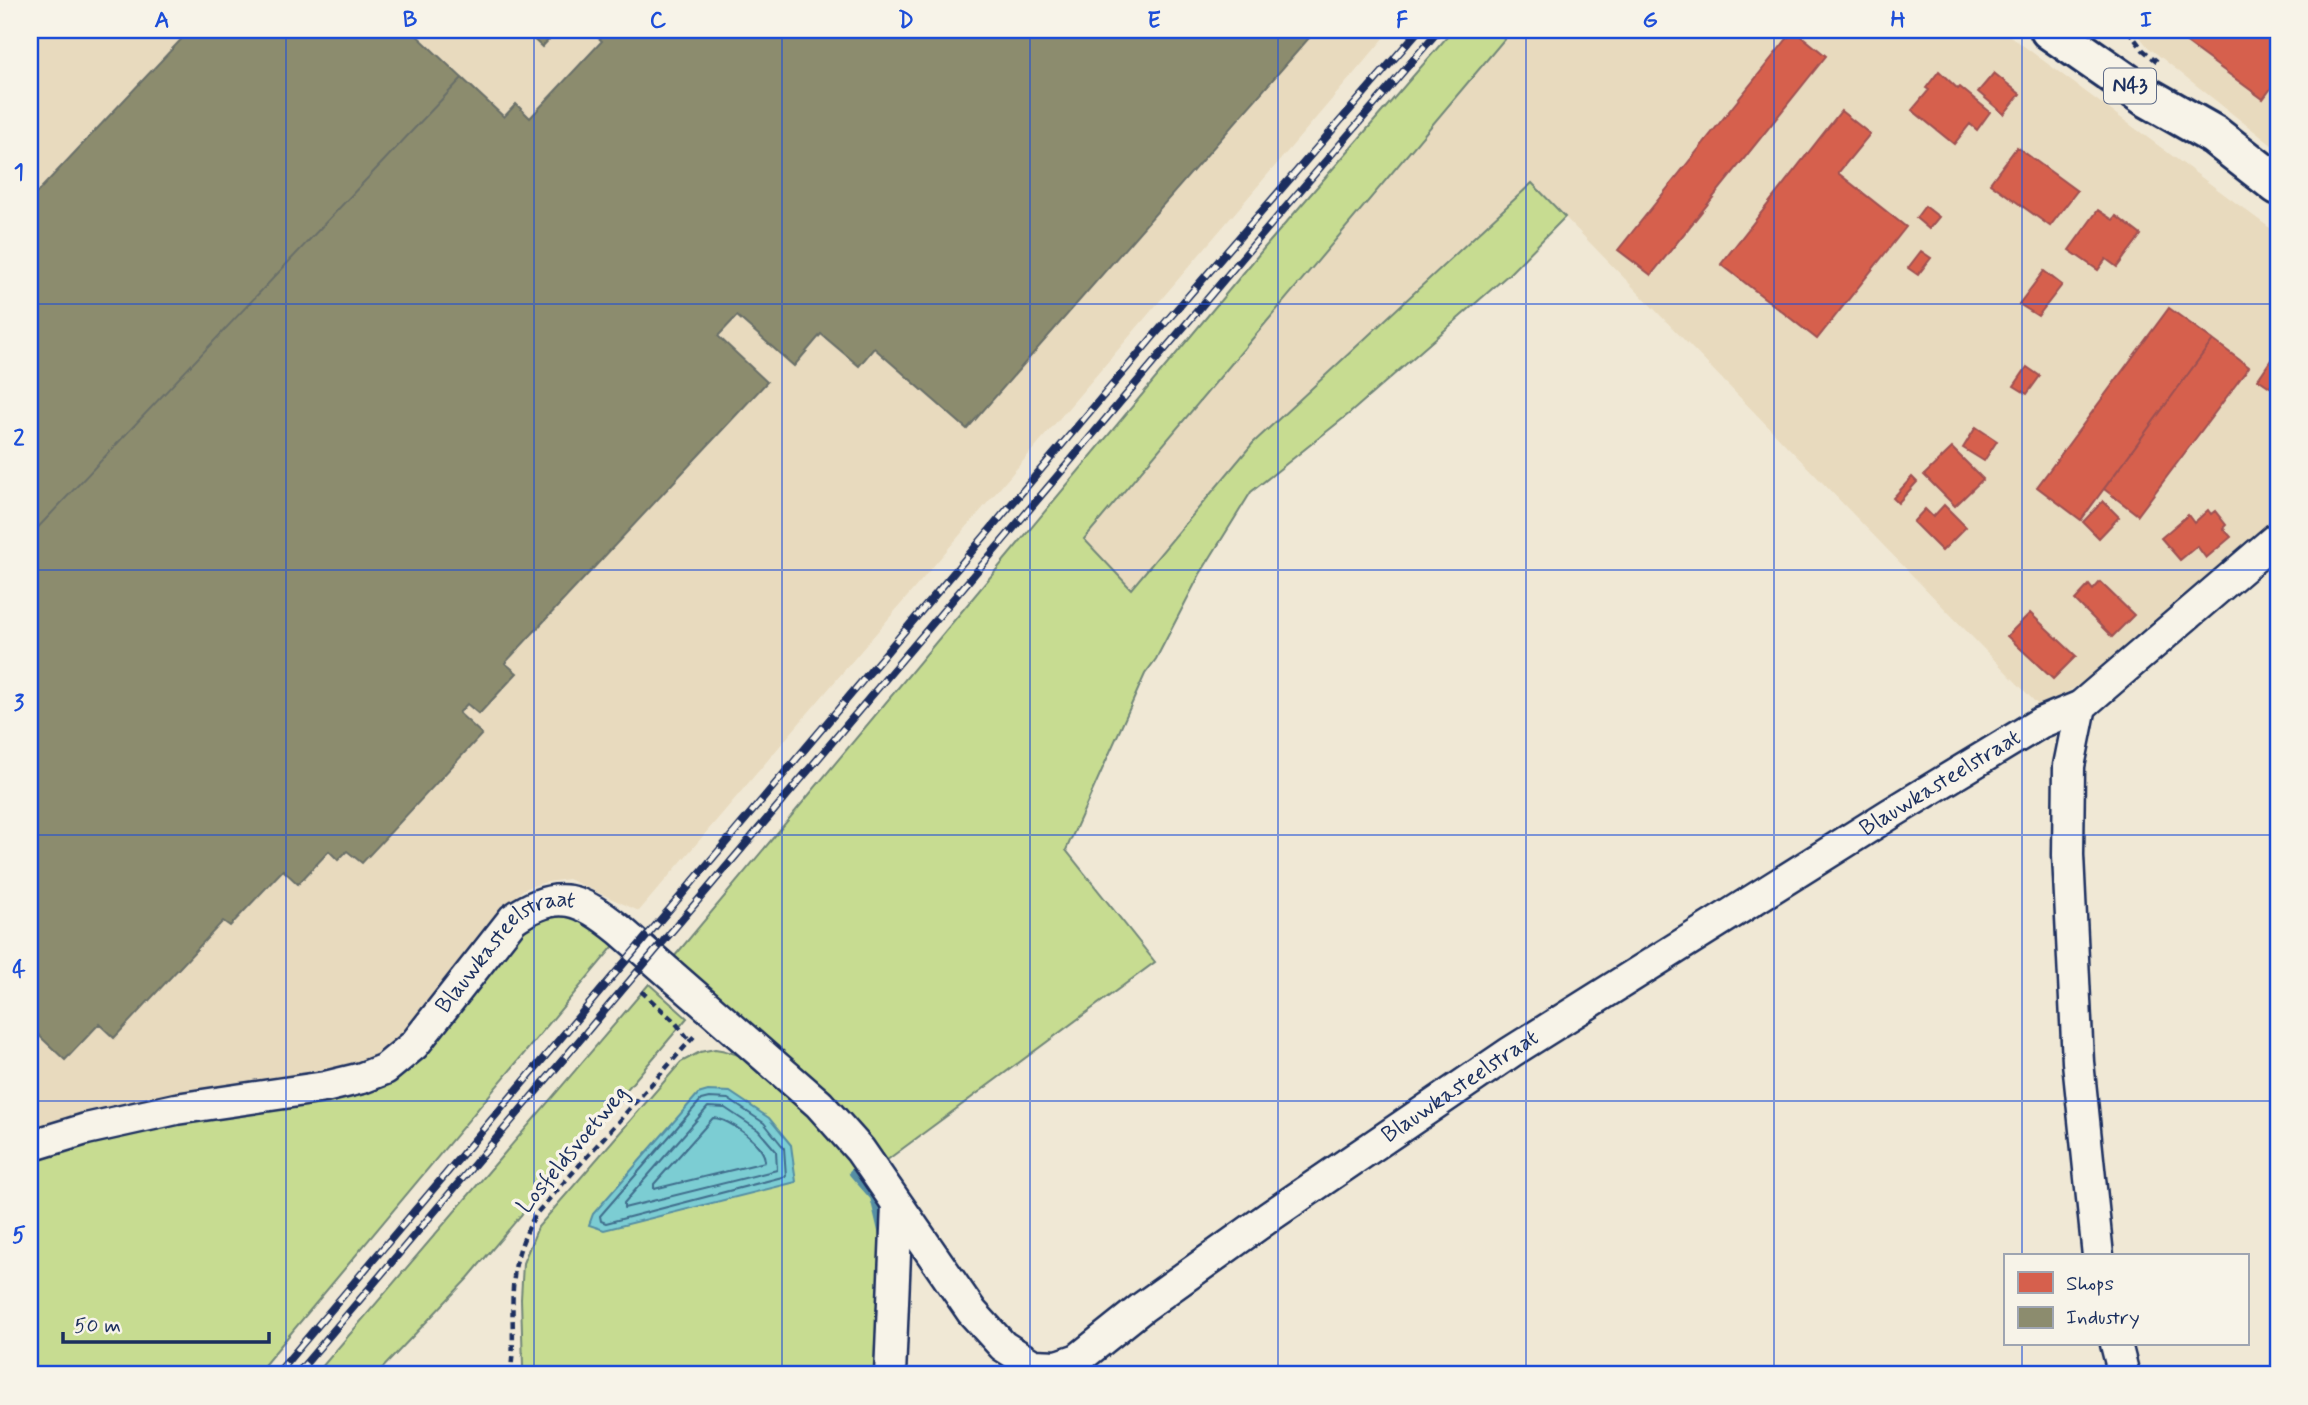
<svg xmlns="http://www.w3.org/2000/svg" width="2308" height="1405" font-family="Mynerve,sans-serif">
<rect width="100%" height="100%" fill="#f0e8d5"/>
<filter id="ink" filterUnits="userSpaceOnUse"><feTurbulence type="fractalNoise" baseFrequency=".0143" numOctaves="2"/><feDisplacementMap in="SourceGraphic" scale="14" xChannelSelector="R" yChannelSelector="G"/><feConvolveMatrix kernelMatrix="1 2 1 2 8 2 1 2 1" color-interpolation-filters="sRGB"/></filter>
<g filter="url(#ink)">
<path fill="#e8dabe" d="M 30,30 L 1391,30 L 639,911 L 568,879 L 542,883 L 524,889 L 491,920 L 409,1026 L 387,1048 L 363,1062 L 270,1079 L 86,1120 L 30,1138 Z
M 1512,30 L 2002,30 L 2278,234 L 2278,520 L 2089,679 L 2041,708 L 1532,183 L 1253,443 L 1131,589 L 1083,539 Z
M 2134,30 L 2278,30 L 2278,150 L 2148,47 Z"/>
<path fill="#c7dc91" stroke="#718678" stroke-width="2" d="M 1453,30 L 1512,30 L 1084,539 L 1131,589 L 1253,443 L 1532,183 L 1565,217 L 1509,274 L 1350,413 L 1251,492 L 1200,574 L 1156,659 L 1145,674 L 1066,850 L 1155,962 L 879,1166 L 669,963 L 1265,247 Z
M 572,912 L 617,942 L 256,1375 L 30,1375 L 30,1138 L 388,1072 L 532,914 Z
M 649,984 L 687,1018 L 468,1278 L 376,1375 L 315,1375 Z
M 715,1049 C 766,1056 796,1098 827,1134 C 847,1157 867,1180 887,1203 L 884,1375 L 521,1375 L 523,1366 L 521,1299 L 523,1263 L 538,1227 L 681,1062 L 700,1052 Z"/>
<path fill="#7bcdd3" stroke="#558ea4" stroke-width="2" d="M 708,1091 L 730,1092 L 769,1118 L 791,1145 L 796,1182 L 604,1230 L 589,1225 L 593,1214 L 698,1094 Z"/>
<path fill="#d6604d" stroke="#9e5152" stroke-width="2" d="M 1794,30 L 1826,56 L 1651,275 L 1618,250 Z
M 2192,30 L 2278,30 L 2278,79 L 2263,99 L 2184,41 Z
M 1939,71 L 1958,89 L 1960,87 L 1990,112 L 1977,130 L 1970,124 L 1954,144 L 1912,110 L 1929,90 L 1926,88 Z
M 1994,73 L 2020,94 L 2004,114 L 1978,92 Z
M 1841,111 L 1870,134 L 1838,173 L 1906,227 L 1817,339 L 1721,264 Z
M 2017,147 L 2077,191 L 2050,226 L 1990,183 Z
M 1925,206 L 1939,217 L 1929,229 L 1916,218 Z
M 2098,210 L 2113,220 L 2116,216 L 2141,235 L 2117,267 L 2106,259 L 2098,270 L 2069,250 Z
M 1921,251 L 1931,258 L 1918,275 L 1908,268 Z
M 2044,271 L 2062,285 L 2038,316 L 2019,304 Z
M 2169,308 L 2213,340 L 2081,520 L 2037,487 Z
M 2213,340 L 2249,367 L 2138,515 L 2104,489 Z
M 2271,360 L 2278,365 L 2278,375 L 2270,387 L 2258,379 Z
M 2027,367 L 2040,376 L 2027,394 L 2014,386 Z
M 1976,427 L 1997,441 L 1984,461 L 1963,448 Z
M 1952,448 L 1983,479 L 1955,506 L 1924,475 Z
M 1912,477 L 1917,482 L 1898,503 L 1893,498 Z
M 2103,501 L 2119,517 L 2099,538 L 2083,522 Z
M 1944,505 L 1966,527 L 1942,551 L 1913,522 L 1925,509 L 1933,517 Z
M 2208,510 L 2211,514 L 2215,511 L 2226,525 L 2223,528 L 2231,537 L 2206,558 L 2197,546 L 2180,560 L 2161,538 L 2188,515 L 2194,523 Z
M 2100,582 L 2134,615 L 2112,637 L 2075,600 L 2089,585 L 2093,590 Z
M 2030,613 L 2076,656 L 2053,679 L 2007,636 Z"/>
<path fill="#8c8c6e" stroke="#6a7069" stroke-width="2" d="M 190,30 L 411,30 L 462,78 L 30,536 L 30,200 Z
M 524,30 L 558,30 L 542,47 Z
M 589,30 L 1316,30 L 967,429 L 874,348 L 859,366 L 821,334 L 794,366 L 737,316 L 718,336 L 767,382 L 505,663 L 517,673 L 479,714 L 467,704 L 459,713 L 482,734 L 362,863 L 347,851 L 338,860 L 329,851 L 298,884 L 283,870 L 230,926 L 223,921 L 114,1038 L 99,1024 L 65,1060 L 30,1027 L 30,536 L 462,78 L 504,117 L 516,104 L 530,118 L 602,41 Z"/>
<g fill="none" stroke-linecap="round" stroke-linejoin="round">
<path stroke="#416e8d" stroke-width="2" d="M 709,1098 L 728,1099 L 764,1123 L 784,1148 L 786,1176 L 606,1223 L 601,1221 L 600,1216 L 701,1100 Z
M 708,1107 L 725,1108 L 758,1130 L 776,1151 L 777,1170 L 624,1208 L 624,1203 Z
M 713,1118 C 729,1118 766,1145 765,1162 L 654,1189 L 654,1184 Z"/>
<path stroke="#558ea4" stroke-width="8" d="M 853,1173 L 874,1197 L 883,1235"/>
<g stroke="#1b2f5e" stroke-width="35">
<g id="street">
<path d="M 2081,706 L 2069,766 L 2068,855 L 2078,1062 L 2098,1256"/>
<path id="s1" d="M 30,1146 L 86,1129 L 176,1109 L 325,1087 L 362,1078 L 385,1069 L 414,1045 L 513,919 C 558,887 581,899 620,930 L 819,1104 L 860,1150 L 972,1312 L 1003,1346 L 1033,1365 L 1058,1366 L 1078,1359 L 1143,1307 L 1269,1217 L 1511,1052 L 1890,814 L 2040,723 L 2081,706 L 2278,537"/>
<path d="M 2116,1344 L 2124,1375"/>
<path d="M 890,1375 L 897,1205"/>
</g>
</g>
<g stroke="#1b2f5e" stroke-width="44">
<path id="primary" d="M 2050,30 L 2145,96 L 2214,135 L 2278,185"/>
</g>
<path stroke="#1b2f5e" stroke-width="4.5" stroke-dasharray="7 5" stroke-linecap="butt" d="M 2128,30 L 2143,50 L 2158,62
M 641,991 L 675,1022 L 690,1041
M 510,1375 C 516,1342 510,1310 514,1277 C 516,1254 525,1235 535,1215 L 697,1033"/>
<use href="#street" stroke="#f7f3e8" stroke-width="30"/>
<use href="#primary" stroke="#f7f3e8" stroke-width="38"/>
<g stroke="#1b2f5e" stroke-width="8">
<path id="rail" d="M 276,1375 L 1152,338 L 1419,30
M 296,1375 L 1254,244 L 1439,30"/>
</g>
<use href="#rail" stroke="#f7f3e8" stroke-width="5" stroke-dasharray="16" stroke-linecap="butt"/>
</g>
</g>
<path fill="none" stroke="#1d4ed8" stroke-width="2" stroke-opacity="0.55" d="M 286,30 L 286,1375M 534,30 L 534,1375M 782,30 L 782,1375M 1030,30 L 1030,1375M 1278,30 L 1278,1375M 1526,30 L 1526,1375M 1774,30 L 1774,1375M 2022,30 L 2022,1256M 30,304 L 2278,304M 30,570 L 2278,570M 30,835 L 2278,835M 30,1101 L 2278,1101M 2022,1344 L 2022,1375"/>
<g text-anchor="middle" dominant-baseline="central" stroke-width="7" stroke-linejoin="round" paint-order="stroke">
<rect fill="#f7f3e8" stroke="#5d6a87" stroke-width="2" x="2104" y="68.5" width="52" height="35" rx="5"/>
<g font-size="21" font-weight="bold" fill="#1b2f5e">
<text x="2130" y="86">N43</text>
</g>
<g font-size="23" fill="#1b2f5e" stroke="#f7f3e8">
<text stroke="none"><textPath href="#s1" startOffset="2370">Blauwkasteelstraat</textPath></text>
<text stroke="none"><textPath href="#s1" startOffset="537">Blauwkasteelstraat</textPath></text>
<text stroke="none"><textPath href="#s1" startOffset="1802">Blauwkasteelstraat</textPath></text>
<text transform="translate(573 1150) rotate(-50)">Losfeldsvoetweg</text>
</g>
</g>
<rect width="2308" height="1405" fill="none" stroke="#f7f3e8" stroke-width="77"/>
<rect x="2004" y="1254" width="245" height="91" fill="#f7f3e8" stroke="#9fa5b1" stroke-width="2"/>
<rect x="2018" y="1272" width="35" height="21" fill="#d6604d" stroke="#9fa5b1" stroke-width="2"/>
<text x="2066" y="1290" font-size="21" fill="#1b2f5e">Shops</text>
<rect x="2018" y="1307" width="35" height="21" fill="#8c8c6e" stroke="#9fa5b1" stroke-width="2"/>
<text x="2066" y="1324" font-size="21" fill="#1b2f5e">Industry</text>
<path d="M63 1332v10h206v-10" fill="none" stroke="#1b2f5e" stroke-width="3.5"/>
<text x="74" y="1332" font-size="21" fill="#1b2f5e" stroke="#f7f3e8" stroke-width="5" paint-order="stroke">50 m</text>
<rect x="38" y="38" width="2232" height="1328" fill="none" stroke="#1d4ed8" stroke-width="2.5"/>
<g font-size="23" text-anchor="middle" font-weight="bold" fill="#1d4ed8">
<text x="162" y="27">A</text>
<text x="410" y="27">B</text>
<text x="658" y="27">C</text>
<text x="906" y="27">D</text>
<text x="1154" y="27">E</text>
<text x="1402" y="27">F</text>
<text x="1650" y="27">G</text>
<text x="1898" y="27">H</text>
<text x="2146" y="27">I</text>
<text x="19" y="179">1</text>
<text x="19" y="445">2</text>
<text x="19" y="710">3</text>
<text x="19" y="976">4</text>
<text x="19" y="1242">5</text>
</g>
</svg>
